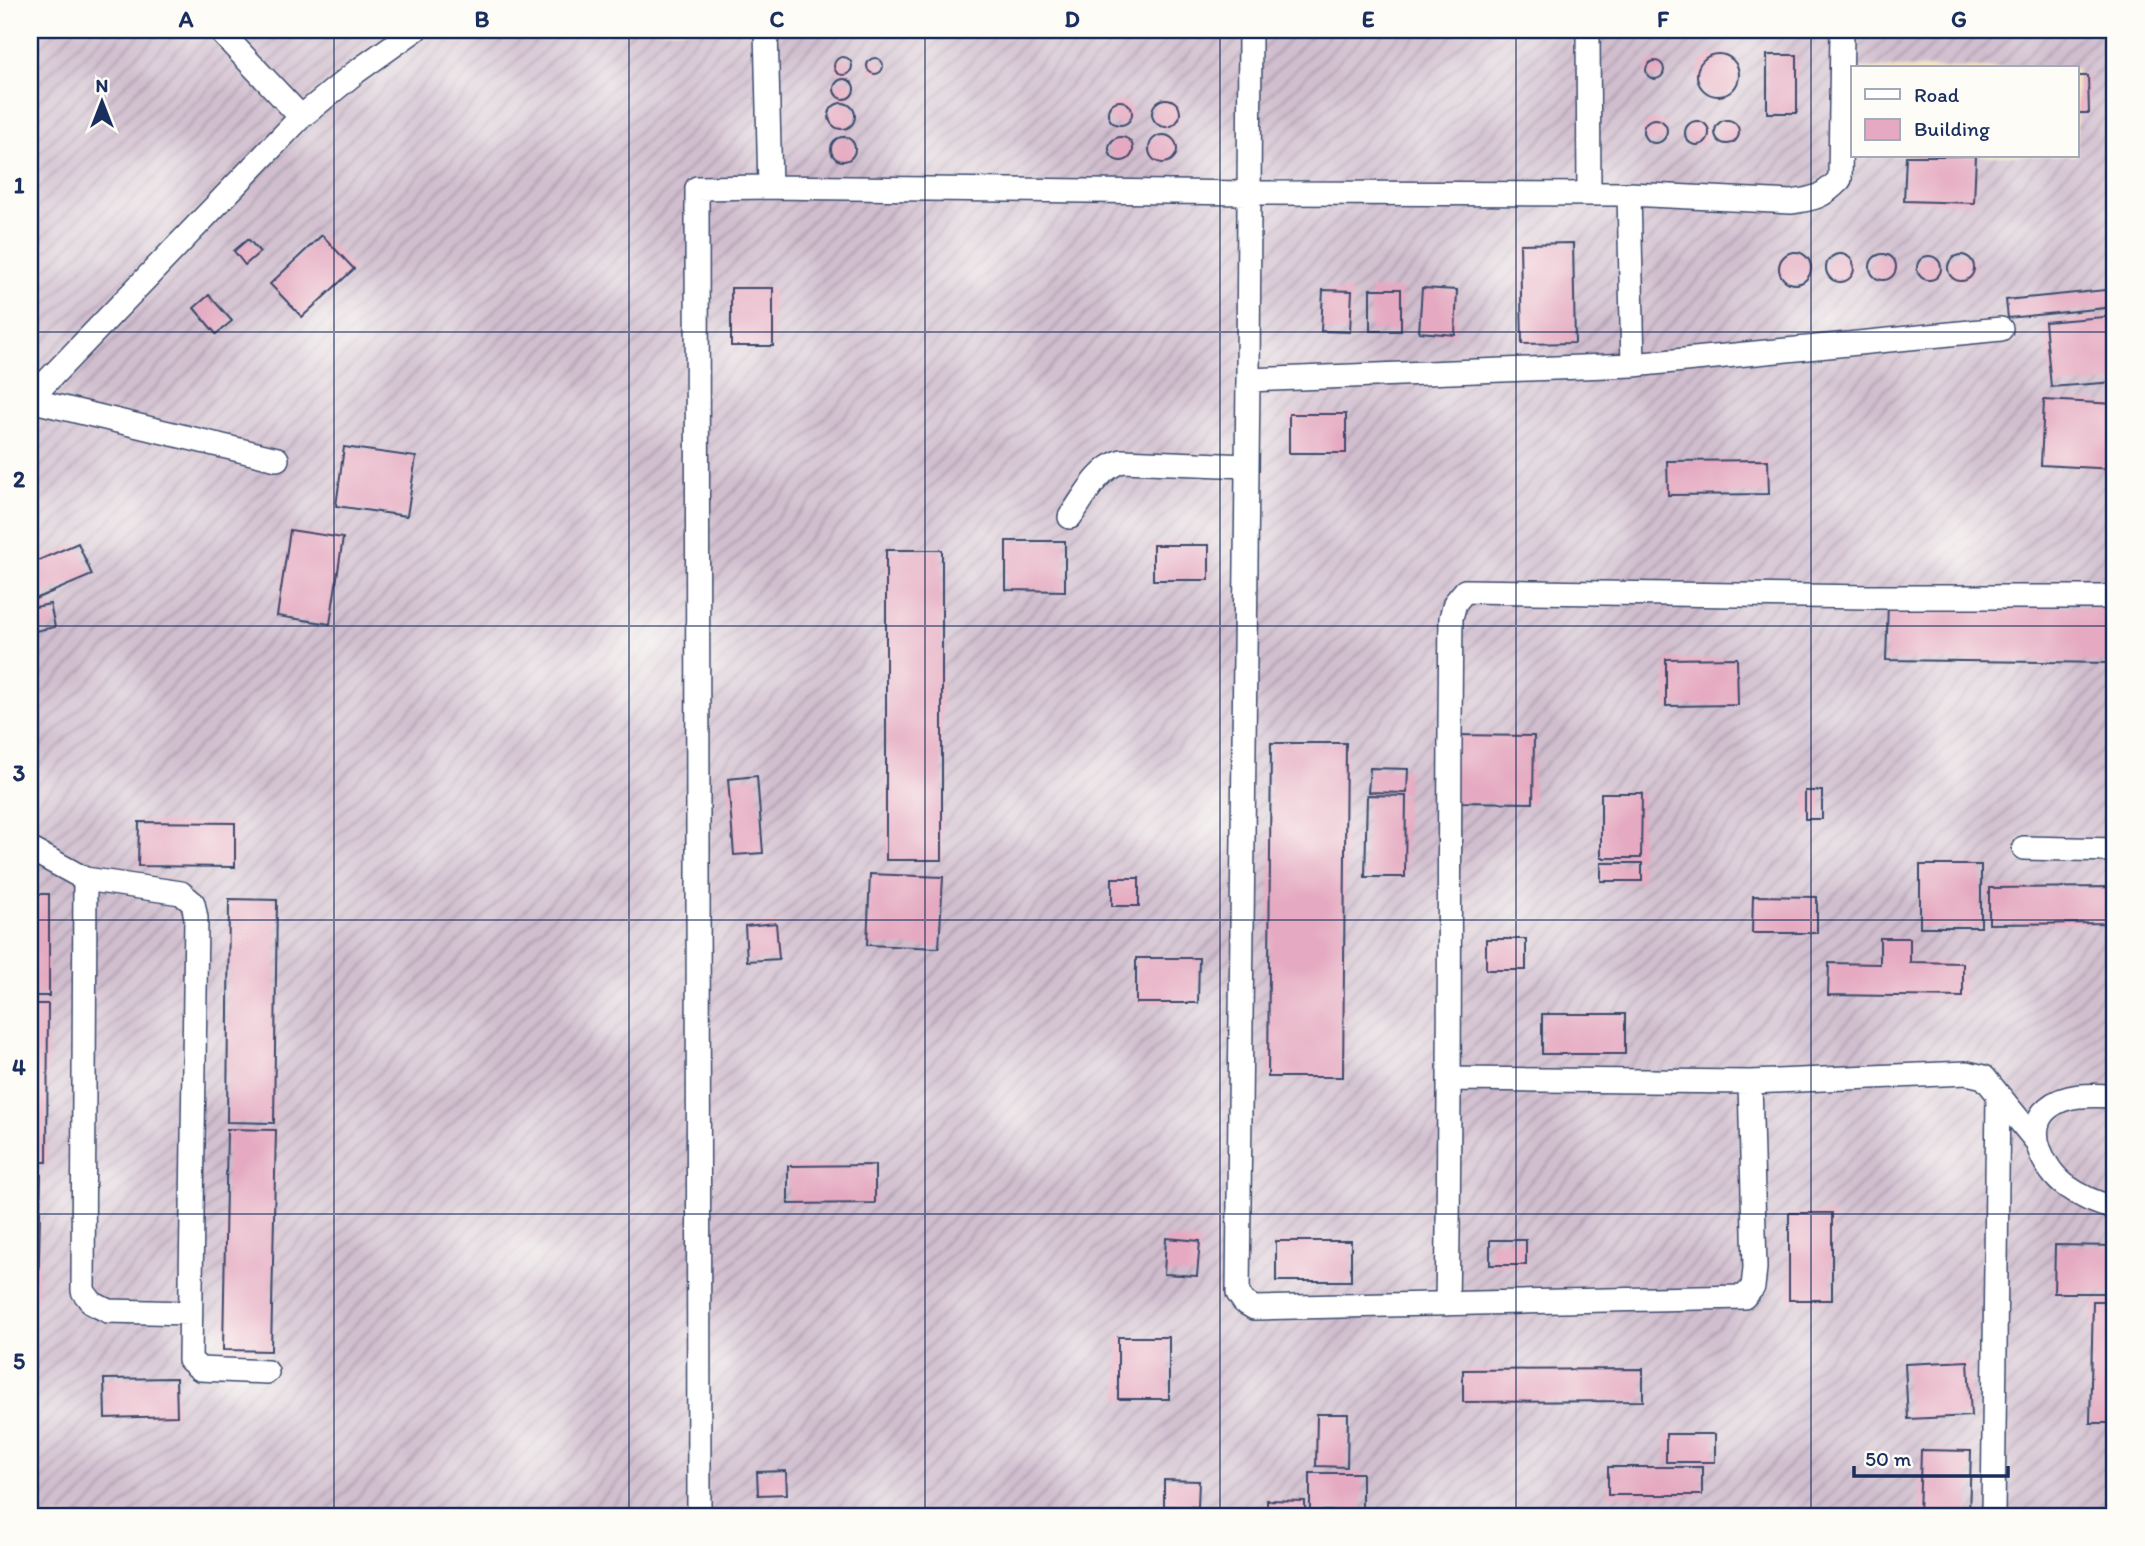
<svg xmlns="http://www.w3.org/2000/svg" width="2145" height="1546" font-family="Itim,sans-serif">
<defs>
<pattern id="industrial-furrows" width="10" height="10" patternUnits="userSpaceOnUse" patternTransform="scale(1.75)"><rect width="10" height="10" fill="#d0bdce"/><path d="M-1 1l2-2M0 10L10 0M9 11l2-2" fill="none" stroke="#a89aaa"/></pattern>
</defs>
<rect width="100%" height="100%" fill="#fdfcf7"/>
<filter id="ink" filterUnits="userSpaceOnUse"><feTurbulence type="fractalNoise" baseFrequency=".0143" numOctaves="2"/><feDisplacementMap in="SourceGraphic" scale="14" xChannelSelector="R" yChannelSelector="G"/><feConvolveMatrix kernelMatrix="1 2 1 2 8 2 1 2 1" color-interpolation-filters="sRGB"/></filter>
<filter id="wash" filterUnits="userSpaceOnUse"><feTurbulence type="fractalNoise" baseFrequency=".00686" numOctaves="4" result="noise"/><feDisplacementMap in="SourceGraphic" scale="28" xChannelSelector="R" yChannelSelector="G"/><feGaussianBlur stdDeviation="1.57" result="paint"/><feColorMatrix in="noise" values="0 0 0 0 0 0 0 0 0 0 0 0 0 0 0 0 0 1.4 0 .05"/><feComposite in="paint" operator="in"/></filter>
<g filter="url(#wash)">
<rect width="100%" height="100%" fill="#f2e2c5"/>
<path fill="url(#industrial-furrows)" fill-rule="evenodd" d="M 30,30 L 2115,30 L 2115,1516 L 30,1516 ZM 1853,68 L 2077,68 L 2077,156 L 1853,156 Z"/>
<g id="blocks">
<path fill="#e5aac1" d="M1697 75a21 21 0 1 1 42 0a21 21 0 1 1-42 0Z
M 1767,55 L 1797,55 L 1797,113 L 1767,113 Z
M834 66a9 9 0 1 1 18 0a9 9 0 1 1-18 0Z
M867 66a8 8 0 1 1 16 0a8 8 0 1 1-16 0Z
M1646 70a9 9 0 1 1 18 0a9 9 0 1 1-18 0Z
M 2077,76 L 2088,76 L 2089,113 L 2077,113 Z
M834 89a10 10 0 1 1 20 0a10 10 0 1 1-20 0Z
M1152 113a14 14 0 1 1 28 0a14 14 0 1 1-28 0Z
M1108 113a12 12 0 1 1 24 0a12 12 0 1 1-24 0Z
M829 116a13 13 0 1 1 26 0a13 13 0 1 1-26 0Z
M1643 131a12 12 0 1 1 24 0a12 12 0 1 1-24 0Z
M1715 132a12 12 0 1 1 24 0a12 12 0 1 1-24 0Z
M1685 133a12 12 0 1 1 24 0a12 12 0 1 1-24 0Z
M1149 149a14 14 0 1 1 28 0a14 14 0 1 1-28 0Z
M1109 149a12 12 0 1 1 24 0a12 12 0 1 1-24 0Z
M831 149a12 12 0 1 1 24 0a12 12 0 1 1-24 0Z
M 1906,156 L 1976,156 L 1974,203 L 1904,201 Z
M 322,235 L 354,269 L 302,317 L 270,284 Z
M 248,239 L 260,252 L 245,265 L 234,251 Z
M 1573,243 L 1575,343 L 1522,344 L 1520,244 Z
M1779 268a16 16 0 1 1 32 0a16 16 0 1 1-32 0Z
M1826 268a14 14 0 1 1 28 0a14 14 0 1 1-28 0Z
M1870 267a13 13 0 1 1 26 0a13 13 0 1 1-26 0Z
M1948 268a13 13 0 1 1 26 0a13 13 0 1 1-26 0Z
M1917 268a12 12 0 1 1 24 0a12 12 0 1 1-24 0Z
M 731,288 L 773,288 L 773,346 L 731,346 Z
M 1422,288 L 1457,290 L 1455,335 L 1419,332 Z
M 1370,289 L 1401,289 L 1401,331 L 1370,331 Z
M 2115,289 L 2115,307 L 2008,318 L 2006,300 Z
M 1323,290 L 1352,291 L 1350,332 L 1321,331 Z
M 209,295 L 232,321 L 216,334 L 194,308 Z
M 2115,316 L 2115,382 L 2051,387 L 2045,322 Z
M 2044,400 L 2115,404 L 2115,469 L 2041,465 Z
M 1289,414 L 1346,414 L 1346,453 L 1289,453 Z
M 344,447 L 416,457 L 407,516 L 336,506 Z
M 1768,460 L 1769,494 L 1668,495 L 1667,461 Z
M 290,530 L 343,538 L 330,624 L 277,616 Z
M 1006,541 L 1065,541 L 1065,591 L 1006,590 Z
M 78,543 L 92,575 L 33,600 L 30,592 L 30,564 Z
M 1153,545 L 1209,545 L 1209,580 L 1153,580 Z
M 886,550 L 942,550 L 942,860 L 886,860 Z
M 1888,603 L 2110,607 L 2109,663 L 1886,660 Z
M 50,604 L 55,627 L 30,632 L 30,608 Z
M 1737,658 L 1738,705 L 1666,706 L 1666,659 Z
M 1454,735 L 1534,736 L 1533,803 L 1453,802 Z
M 1271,743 L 1346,743 L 1343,1077 L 1268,1077 Z
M 1370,768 L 1408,769 L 1407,793 L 1368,792 Z
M 757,776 L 763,853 L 734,855 L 728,779 Z
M 1805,791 L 1822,791 L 1822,819 L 1805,819 Z
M 1601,793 L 1642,793 L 1641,858 L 1601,858 Z
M 1367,795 L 1406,796 L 1405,877 L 1365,877 Z
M 139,822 L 235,823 L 235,867 L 138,866 Z
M 1601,863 L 1642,863 L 1642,881 L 1601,881 Z
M 1920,865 L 1981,865 L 1981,927 L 1920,927 Z
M 870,874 L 943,877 L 939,948 L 867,945 Z
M 1112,878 L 1139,878 L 1139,906 L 1112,906 Z
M 2115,887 L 2115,923 L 1989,924 L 1989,888 Z
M 30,894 L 49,894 L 49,996 L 30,996 Z
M 1753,896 L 1817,897 L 1817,933 L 1752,933 Z
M 229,899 L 277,900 L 274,1123 L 227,1122 Z
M 776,923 L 779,959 L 747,961 L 745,926 Z
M 1880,938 L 1910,938 L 1910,962 L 1963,963 L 1963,997 L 1828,995 L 1829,963 L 1880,964 Z
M 1486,939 L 1526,939 L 1526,970 L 1486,970 Z
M 1136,958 L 1199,958 L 1198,1003 L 1136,1003 Z
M 30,1004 L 48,1004 L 47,1162 L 30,1162 Z
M 1542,1014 L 1625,1014 L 1625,1054 L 1542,1054 Z
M 227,1129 L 276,1130 L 271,1351 L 223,1350 Z
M 875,1165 L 875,1203 L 788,1204 L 788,1166 Z
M 30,1174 L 41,1174 L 38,1300 L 30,1300 Z
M 1789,1213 L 1832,1213 L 1832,1300 L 1789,1300 Z
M 1166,1238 L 1200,1241 L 1197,1276 L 1164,1274 Z
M 1490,1240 L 1526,1240 L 1526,1265 L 1490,1265 Z
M 1276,1241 L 1351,1241 L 1351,1281 L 1276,1281 Z
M 2055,1245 L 2115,1246 L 2115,1293 L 2054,1293 Z
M 2093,1301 L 2115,1301 L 2115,1423 L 2090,1423 Z
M 30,1312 L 35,1312 L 35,1367 L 30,1367 Z
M 1118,1337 L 1169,1337 L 1169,1399 L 1118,1399 Z
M 1968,1361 L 1971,1416 L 1908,1419 L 1905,1364 Z
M 1643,1369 L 1643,1401 L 1463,1402 L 1463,1370 Z
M 176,1378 L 177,1416 L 105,1418 L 104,1379 Z
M 1317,1414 L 1348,1414 L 1347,1467 L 1316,1466 Z
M 1666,1434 L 1715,1434 L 1715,1462 L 1666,1462 Z
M 1921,1450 L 1971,1451 L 1969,1516 L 1919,1516 Z
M 1608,1467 L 1702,1467 L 1702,1495 L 1608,1495 Z
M 786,1471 L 787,1494 L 758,1495 L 757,1472 Z
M 1310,1473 L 1362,1473 L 1362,1511 L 1310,1511 Z
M 1164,1480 L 1199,1481 L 1198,1507 L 1164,1506 Z
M 1267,1500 L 1305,1501 L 1305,1516 L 1267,1516 Z"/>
</g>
</g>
<g filter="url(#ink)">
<use href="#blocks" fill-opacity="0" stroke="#3b4a6d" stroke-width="2"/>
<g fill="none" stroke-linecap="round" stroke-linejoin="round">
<g stroke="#3b4a6d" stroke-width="26">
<path id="minor" d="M 766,30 L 770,187 L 1249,193 L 1629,194 L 1791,202 C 1814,199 1823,197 1840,179 L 1842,30
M 1588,30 L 1589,194
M 301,117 L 356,72 L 415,30
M 1629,194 L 1633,365
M 1248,380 L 1250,30
M 30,399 L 301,117 L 219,30
M 30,400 L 277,459
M 1070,517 C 1084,498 1097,469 1122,461 L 1247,466
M 2024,848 L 2115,850
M 30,849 L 85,879 L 83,1291 L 92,1303 L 108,1311 L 189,1313
M 85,879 L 181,893 L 193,903 L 196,918 L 190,1360 L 200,1369 L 267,1372
M 1451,1079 L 1750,1082 L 1967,1073 L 1984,1077 L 2037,1142
M 1750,1082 L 1755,1268 L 1753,1287 L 1744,1297 L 1254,1308 L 1244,1302 L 1238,1293 L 1248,380 L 1633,365 L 2001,329
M 2115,1096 C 2093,1095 2066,1093 2048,1108 C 2022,1129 2045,1171 2066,1186 C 2081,1197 2098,1204 2115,1208
M 1447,1304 C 1451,1075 1448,847 1451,618 L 1455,603 L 1465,591 L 1869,597 L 2115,597
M 699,1516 L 697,188 L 770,187
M 1993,1516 L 1998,1095"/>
</g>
<use href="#minor" stroke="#fff" stroke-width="23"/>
</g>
</g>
<path fill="none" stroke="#1b2f5e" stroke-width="2" stroke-opacity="0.55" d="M 334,30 L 334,1516M 629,30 L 629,1516M 925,30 L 925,1516M 1220,30 L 1220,1516M 1516,30 L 1516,1516M 1811,30 L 1811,1516M 30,332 L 2115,332M 30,626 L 2115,626M 30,920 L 2115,920M 30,1214 L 2115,1214"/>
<rect width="2145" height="1546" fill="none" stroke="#fdfcf7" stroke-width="77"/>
<rect x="1851" y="66" width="228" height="91" fill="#fdfcf7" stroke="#a3aaba" stroke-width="2"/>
<rect x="1865" y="89" width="35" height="10" fill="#ffffff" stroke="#a3aaba" stroke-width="2"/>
<text x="1914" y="102" font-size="21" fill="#1b2f5e">Road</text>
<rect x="1865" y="119" width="35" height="21" fill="#e5aac1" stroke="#a3aaba" stroke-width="2"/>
<text x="1914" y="136" font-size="21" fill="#1b2f5e">Building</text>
<g transform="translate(102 102)" stroke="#fdfcf7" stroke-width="5" paint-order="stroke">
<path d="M0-5L12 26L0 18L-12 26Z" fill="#1b2f5e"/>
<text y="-10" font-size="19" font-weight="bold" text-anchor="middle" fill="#1b2f5e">N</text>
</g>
<path d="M1854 1466v10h154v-10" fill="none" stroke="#1b2f5e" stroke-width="3.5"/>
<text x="1865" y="1466" font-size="21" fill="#1b2f5e" stroke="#fdfcf7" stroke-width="5" paint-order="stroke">50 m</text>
<rect x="38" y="38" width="2068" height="1470" fill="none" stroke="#1b2f5e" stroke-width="2.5"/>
<g font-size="23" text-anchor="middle" font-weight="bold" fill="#1b2f5e">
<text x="186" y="27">A</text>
<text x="482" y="27">B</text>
<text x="777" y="27">C</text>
<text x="1072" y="27">D</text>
<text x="1368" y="27">E</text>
<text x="1663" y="27">F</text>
<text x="1959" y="27">G</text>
<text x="19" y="193">1</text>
<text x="19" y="487">2</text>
<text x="19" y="781">3</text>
<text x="19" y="1075">4</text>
<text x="19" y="1369">5</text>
</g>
</svg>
